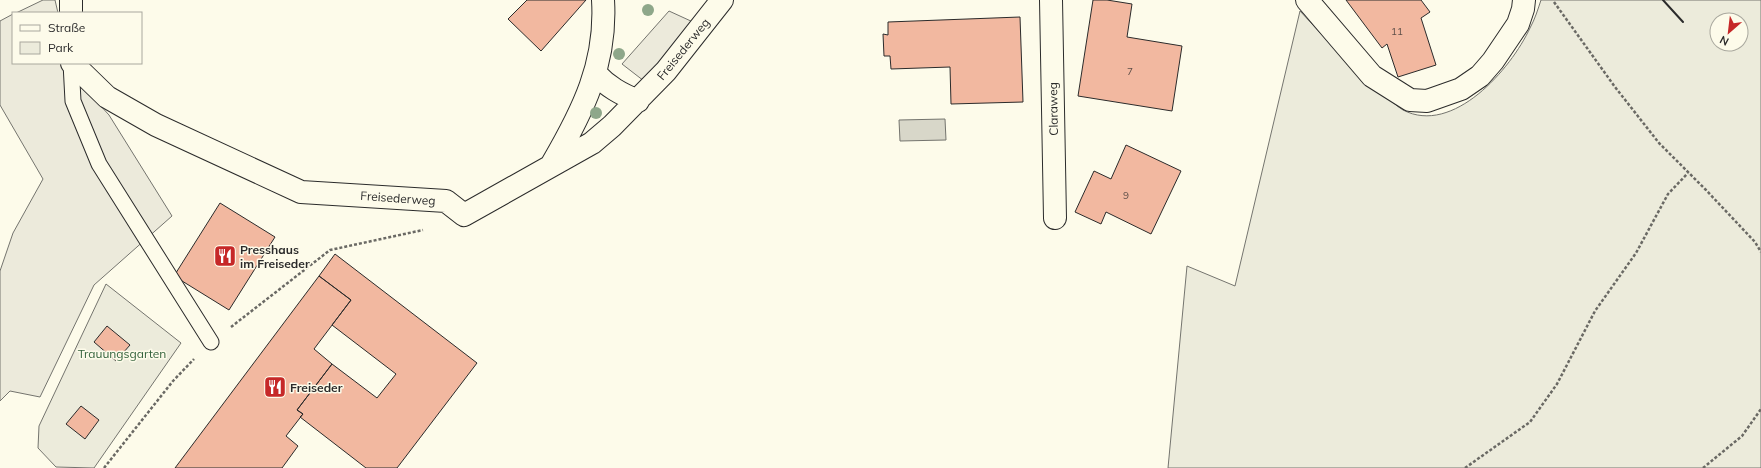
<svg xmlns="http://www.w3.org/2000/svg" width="1761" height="468" font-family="Mulish,sans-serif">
<rect width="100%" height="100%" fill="#fdfbea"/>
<path fill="#ecebdb" stroke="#74746e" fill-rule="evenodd" d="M 1541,0 L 1761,0 L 1761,468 L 1168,468 L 1187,266 L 1235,286 L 1300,11 C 1327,40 1353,70 1384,95 C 1390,99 1396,106 1403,110 C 1453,136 1511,69 1530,28 C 1535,19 1538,9 1541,0 ZM 1717,20 L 1741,20 L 1741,44 L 1717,44 Z
M 106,284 L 181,343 L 94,468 L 56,467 L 38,448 L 39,426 Z"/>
<path fill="#eceadb" stroke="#74746e" d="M 43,0 L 55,0 L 58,13 L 16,13 Z
M 669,11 L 693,22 L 644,81 L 622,64 Z
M 13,14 L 13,63 L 66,63 L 67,69 L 109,115 L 172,216 L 94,285 L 40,397 L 10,391 L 0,401 L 0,271 L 13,233 L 43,179 L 0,105 L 0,21 Z"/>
<path fill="#d8d7c9" stroke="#74746e" d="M 945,119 L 946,140 L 900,141 L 899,120 Z"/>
<path fill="#f2b8a0" stroke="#2b2b2b" d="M 527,0 L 586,0 L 541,51 L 508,19 Z
M 1093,0 L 1107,0 L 1132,4 L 1127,37 L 1182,46 L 1172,111 L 1078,96 Z
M 1346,0 L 1421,0 L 1430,12 L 1421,18 L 1436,65 L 1398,77 L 1387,44 L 1382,48 Z
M 1020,17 L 1023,102 L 951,104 L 950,67 L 891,69 L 890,56 L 884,56 L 883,34 L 888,35 L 888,22 Z
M 1126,145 L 1181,171 L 1151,234 L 1106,212 L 1101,224 L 1075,212 L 1094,171 L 1111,179 Z
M 220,203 L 275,237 L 229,310 L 174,276 Z
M 335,254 L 477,363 L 397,468 L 366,468 L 300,417 L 303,414 L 297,410 L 332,364 L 377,398 L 396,374 L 332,325 L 351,300 L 319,276 Z
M 319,276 L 351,300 L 314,349 L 332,364 L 297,410 L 303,414 L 286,436 L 298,446 L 282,468 L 175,468 Z
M 107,326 L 130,345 L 116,361 L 94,342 Z
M 81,406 L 99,420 L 85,439 L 66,424 Z"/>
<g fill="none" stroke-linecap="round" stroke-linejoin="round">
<g stroke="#2b2b2b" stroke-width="17">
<path id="lane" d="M 71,63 L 73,101 L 99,164 L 211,342"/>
</g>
<g stroke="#2b2b2b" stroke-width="24">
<path id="street" d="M 1051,0 L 1055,218
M 1307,0 L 1372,76 L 1410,100 L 1427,101 L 1461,89 L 1480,76 L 1493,61 L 1518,24 L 1523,9 L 1524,0
M 71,13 L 71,0
M 72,63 L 107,97 L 156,125 L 301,192 L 446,201 L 464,215 L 592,143 L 612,126 L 666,71 L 722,0
M 595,73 C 608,87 621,94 638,101
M 552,164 C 583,111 607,63 603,0"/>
</g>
<path stroke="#6a6964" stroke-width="2.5" stroke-dasharray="3 2" stroke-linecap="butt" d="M 1554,2 L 1615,87 L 1659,143 L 1706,190 L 1755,242 L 1761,252
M 231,327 L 330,250 L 423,230
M 104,468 L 173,381 L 194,359
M 1465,468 L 1530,422 L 1557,384 L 1595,311 L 1636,253 L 1668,194 L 1688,173
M 1703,468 L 1742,436 L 1761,409"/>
<use href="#lane" stroke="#fdfbea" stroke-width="15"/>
<use href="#street" stroke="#fdfbea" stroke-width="22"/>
<path stroke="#2b2b2b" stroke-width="2" d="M 1663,0 L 1683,22"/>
</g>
<g fill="#8ea78a">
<circle cx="648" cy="10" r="6"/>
<circle cx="619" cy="54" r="6"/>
<circle cx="596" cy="113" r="6"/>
</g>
<defs>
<g id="restaurant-square" transform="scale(1.15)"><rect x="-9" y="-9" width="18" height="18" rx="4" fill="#c62828" stroke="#fdfbea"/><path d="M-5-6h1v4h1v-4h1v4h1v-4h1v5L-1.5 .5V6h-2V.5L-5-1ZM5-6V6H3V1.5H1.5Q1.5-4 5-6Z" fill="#fff"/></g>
</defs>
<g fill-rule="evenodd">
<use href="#restaurant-square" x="225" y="256"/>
<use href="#restaurant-square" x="275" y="387"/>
</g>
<g text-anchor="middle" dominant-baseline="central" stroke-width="3" stroke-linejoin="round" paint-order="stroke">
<g font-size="10" fill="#5d4e48">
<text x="1397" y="31">11</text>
<text x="1130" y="71">7</text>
<text x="1126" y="195">9</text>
</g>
<g font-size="12" fill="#2b2b2b" stroke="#fdfbea">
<text transform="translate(683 49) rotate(-51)">Freisederweg</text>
<text transform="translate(1053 109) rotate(-91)">Claraweg</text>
<text transform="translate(398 198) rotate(4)">Freisederweg</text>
</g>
<g font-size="12" font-weight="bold" fill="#2b2b2b" stroke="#fdfbea" text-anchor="start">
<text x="240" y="249">Presshaus<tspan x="240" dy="14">im Freiseder</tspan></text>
<text x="290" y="387">Freiseder</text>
</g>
<g font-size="12" fill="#34623c" stroke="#fdfbea">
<text x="122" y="353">Trauungsgarten</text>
</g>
</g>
<rect x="12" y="12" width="130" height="52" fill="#fdfbea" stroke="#a9a89e"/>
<rect x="20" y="25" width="20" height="6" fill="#fdfbea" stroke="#a9a89e"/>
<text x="48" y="32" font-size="12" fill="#2b2b2b">Straße</text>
<rect x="20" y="42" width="20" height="12" fill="#ecebdb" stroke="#a9a89e"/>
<text x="48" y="52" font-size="12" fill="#2b2b2b">Park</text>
<g transform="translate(1729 32) rotate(208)"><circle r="19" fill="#fdfbea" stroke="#a9a89e"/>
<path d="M0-3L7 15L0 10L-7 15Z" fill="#c62828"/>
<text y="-6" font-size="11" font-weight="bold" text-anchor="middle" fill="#2b2b2b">N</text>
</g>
</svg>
